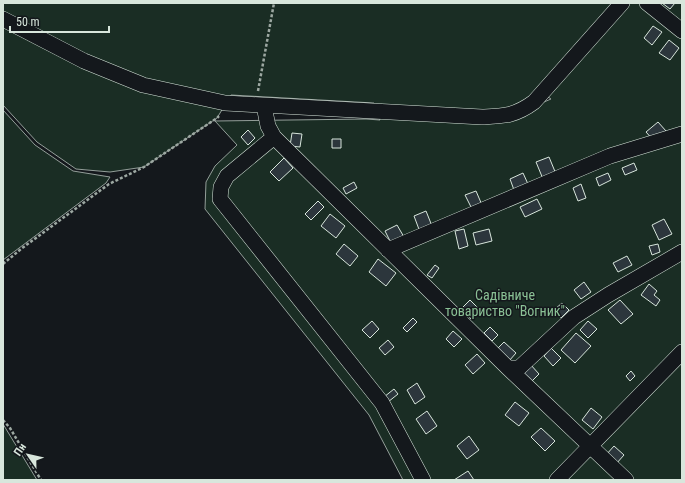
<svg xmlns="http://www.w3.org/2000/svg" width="685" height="483" font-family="'Roboto Condensed',sans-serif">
<rect width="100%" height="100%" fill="#14181c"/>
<path fill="#1a2d24" stroke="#939e99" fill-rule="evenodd" d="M 3,3 L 682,3 L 682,480 L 403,480 L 369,415 L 205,209 L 206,182 L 215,166 L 237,145 L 215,121 L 366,119 L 380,120 L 374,103 L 231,95 L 217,118 L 144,167 L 110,172 L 76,169 L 37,142 L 3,105 ZM 538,90 L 551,99 L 516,114 Z
M 3,110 L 35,145 L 73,171 L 110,177 L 106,183 L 3,260 Z
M 3,424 L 37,480 L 3,480 Z"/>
<path fill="#2c363c" stroke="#d8e6dc" d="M 662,3 L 675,3 L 670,9 Z
M 653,26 L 662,32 L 652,45 L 644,38 Z
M 669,40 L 679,48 L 670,60 L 659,53 Z
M 658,122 L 666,131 L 654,141 L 646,132 Z
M 248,130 L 255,138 L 248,145 L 241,137 Z
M 292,133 L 302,134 L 300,147 L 290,146 Z
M 332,139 L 341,139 L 341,148 L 332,148 Z
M 549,157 L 556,174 L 543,179 L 536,162 Z
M 284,158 L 293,168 L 279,181 L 270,172 Z
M 634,163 L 637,170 L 625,175 L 622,168 Z
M 523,173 L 528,184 L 514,190 L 510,179 Z
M 608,173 L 611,180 L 599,186 L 596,178 Z
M 354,182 L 357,188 L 346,194 L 343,188 Z
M 581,184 L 586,198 L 578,201 L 573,188 Z
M 476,191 L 482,205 L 472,209 L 465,195 Z
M 537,199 L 542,209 L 525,217 L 520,207 Z
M 318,201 L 324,207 L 311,220 L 305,214 Z
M 426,211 L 432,226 L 420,232 L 414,216 Z
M 330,214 L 345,226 L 336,238 L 321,226 Z
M 664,219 L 672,234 L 659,240 L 652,225 Z
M 397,225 L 404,237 L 391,243 L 385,231 Z
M 464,229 L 468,246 L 459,249 L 455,231 Z
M 489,229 L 492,241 L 476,245 L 473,233 Z
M 344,244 L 358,256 L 350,266 L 336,254 Z
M 658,244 L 660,252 L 652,255 L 649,246 Z
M 627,256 L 632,265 L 618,272 L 613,263 Z
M 378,259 L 396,273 L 386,286 L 369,272 Z
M 435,265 L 439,268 L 432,278 L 427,275 Z
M 584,282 L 591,292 L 581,299 L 574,290 Z
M 649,284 L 657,291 L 654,295 L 660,300 L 656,306 L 641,295 Z
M 470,300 L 480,310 L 471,319 L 462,308 Z
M 620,300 L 633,314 L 621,324 L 608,310 Z
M 562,303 L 569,310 L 561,318 L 554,310 Z
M 413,318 L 417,322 L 407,332 L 403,328 Z
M 372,321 L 379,329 L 370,338 L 362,330 Z
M 588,321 L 597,329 L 588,338 L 580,330 Z
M 490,327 L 498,335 L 492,341 L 484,333 Z
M 453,331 L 462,339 L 454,347 L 446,339 Z
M 576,333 L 591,346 L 575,363 L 561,350 Z
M 388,340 L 394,347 L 385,355 L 379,348 Z
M 504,342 L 516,353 L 509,361 L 497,349 Z
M 551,348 L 561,358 L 553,366 L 544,356 Z
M 477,354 L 485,363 L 473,374 L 465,365 Z
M 530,364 L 539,374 L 531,382 L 521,372 Z
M 631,371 L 635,376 L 630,381 L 626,376 Z
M 417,383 L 425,397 L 415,404 L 407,390 Z
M 394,389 L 398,394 L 388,402 L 384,397 Z
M 515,402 L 529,413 L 519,426 L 505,415 Z
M 591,408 L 602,417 L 593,429 L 582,420 Z
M 427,411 L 437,426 L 426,434 L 416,419 Z
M 541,428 L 555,441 L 545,451 L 531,437 Z
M 469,436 L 479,450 L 467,459 L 457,446 Z
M 614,446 L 624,455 L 616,464 L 606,455 Z
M 468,471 L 474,480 L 454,480 Z"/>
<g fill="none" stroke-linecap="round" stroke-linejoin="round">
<g stroke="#d8e6dc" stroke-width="16">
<path id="minor" d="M 647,3 L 682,31
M 3,19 L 84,61 L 143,85 L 225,103 L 482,117 C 504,116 515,116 534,102 L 622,3
M 264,106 L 268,126 L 274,137 L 508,368 L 626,480
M 274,137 L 227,176 L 221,187 L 220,199 L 382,403 L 423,480
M 388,250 L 610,156 L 682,134
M 508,368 L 519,368 L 574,317 L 608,295 L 682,252
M 557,480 L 682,352"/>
</g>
<path stroke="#9da8a2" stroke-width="2.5" stroke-dasharray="3 2" stroke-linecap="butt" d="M 258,91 L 274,3
M 3,264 L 21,249 L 109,184 L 144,167 L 217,118 L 219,116
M 3,420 L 10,428 L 41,480"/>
<use href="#minor" stroke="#14181c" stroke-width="15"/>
</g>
<g text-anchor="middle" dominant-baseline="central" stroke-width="3" stroke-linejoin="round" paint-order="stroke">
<g font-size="14" fill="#8ac095" stroke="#14181c">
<text x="505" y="295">Садівниче<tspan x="505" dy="16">товариство "Вогник"</tspan></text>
</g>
</g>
<rect width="685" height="483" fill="none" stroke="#d8e6dc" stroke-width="8"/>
<g transform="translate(28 455) rotate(304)" stroke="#14181c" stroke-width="3" paint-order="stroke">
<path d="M0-3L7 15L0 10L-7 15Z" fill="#d8e6dc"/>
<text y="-6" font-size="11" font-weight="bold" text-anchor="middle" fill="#d8e6dc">Пн</text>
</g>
<path d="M10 26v6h99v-6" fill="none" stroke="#d8e6dc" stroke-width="2"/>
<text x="16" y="26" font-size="12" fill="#d8e6dc" stroke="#14181c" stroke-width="3" paint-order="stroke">50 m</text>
</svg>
